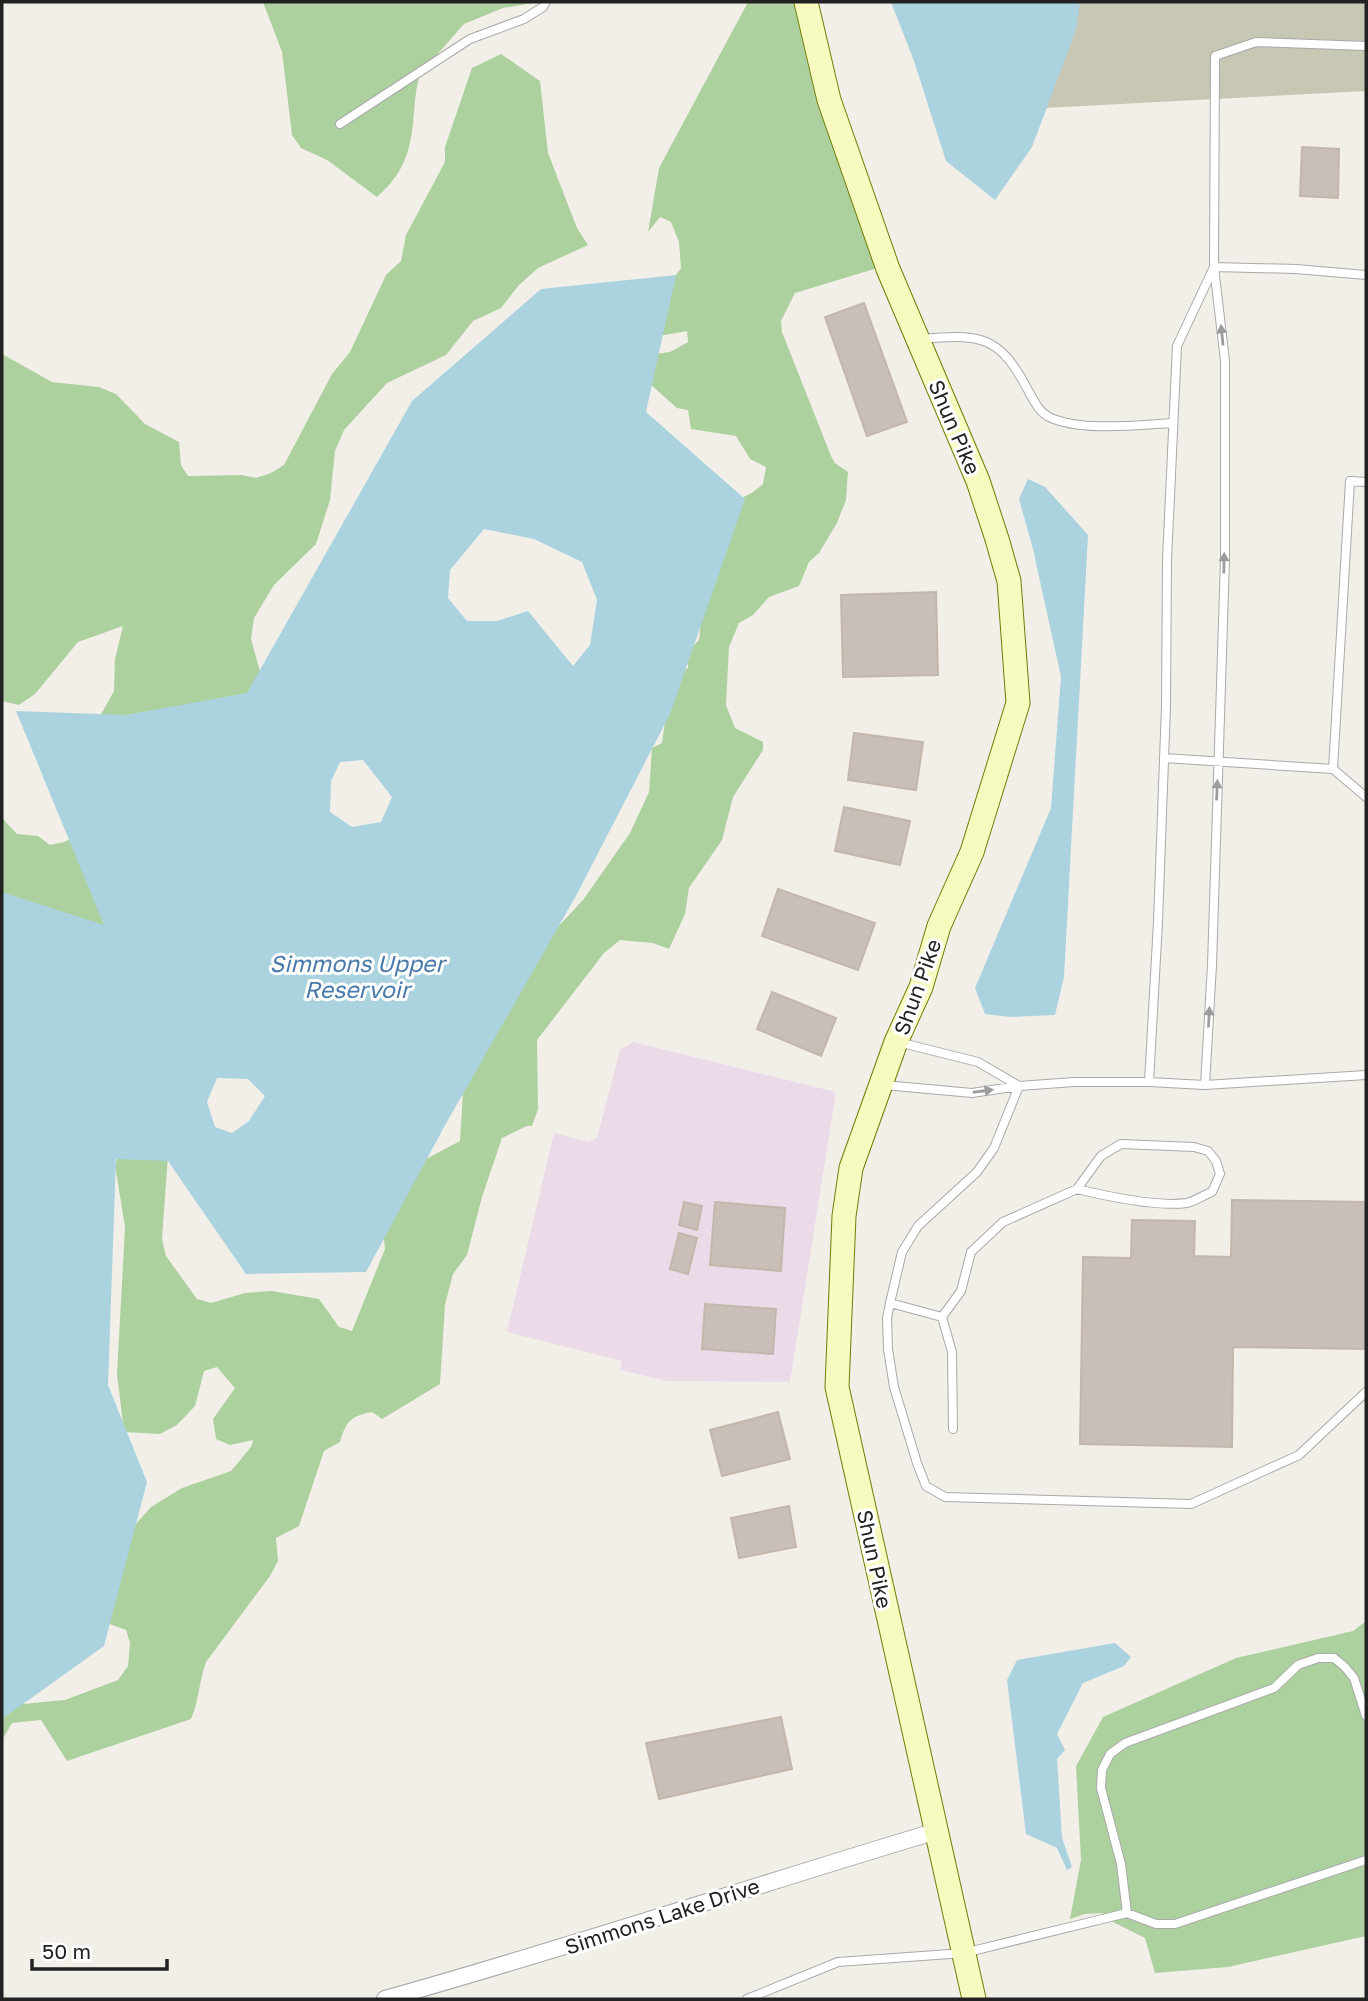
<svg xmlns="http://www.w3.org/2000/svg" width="1368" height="2001" font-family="'Golos Text',sans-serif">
<rect width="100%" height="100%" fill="#f2efe9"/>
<path fill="#ebdbe8" d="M 633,1042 L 836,1092 L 790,1382 L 667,1381 L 620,1370 L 622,1361 L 507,1332 L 554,1133 L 588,1142 L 597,1138 L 620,1050 Z"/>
<path fill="#c7c7b4" d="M 964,2 L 1366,2 L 1366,91 L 986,111 Z"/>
<path fill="#add19e" d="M 263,2 L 538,2 L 503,8 L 464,24 L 420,74 C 416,87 415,100 414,113 C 411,150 405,172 377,197 L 327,160 L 301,148 L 292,135 L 282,52 Z
M 748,2 L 807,2 L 884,266 L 795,293 L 781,321 L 782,332 L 831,456 L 835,463 L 848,472 L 846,500 L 837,523 L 819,553 L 809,562 L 799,586 L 769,597 L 753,615 L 739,623 L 729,647 L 726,705 L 735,728 L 763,742 L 763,750 L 733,797 L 722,840 L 689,888 L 685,914 L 669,949 L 653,943 L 620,940 L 604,953 L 537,1040 L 538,1109 L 532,1126 L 527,1126 L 502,1138 L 482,1197 L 467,1255 L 453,1274 L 445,1305 L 440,1384 L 382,1419 L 372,1412 C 351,1416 346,1421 340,1442 L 324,1451 L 299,1526 L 276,1538 L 278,1561 L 270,1576 L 206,1662 C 199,1681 199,1701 191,1719 L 67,1761 L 41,1720 L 12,1723 L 2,1740 L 2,1706 L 65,1700 L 118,1680 L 128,1666 L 130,1643 L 126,1630 L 99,1620 L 126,1535 L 151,1507 L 182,1488 L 231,1471 L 251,1447 L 253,1440 L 230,1445 L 216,1439 L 213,1419 L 235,1388 L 217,1367 L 204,1371 L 195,1406 L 177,1425 L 160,1434 L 124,1432 L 117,1374 L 125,1227 L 115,1165 L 123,1141 L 169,1141 L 162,1239 L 166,1256 L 197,1299 L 211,1303 L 245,1293 L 272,1291 L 319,1299 L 339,1327 L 352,1331 L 385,1249 L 381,1212 L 392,1177 L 460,1141 L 463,1092 L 541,945 L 583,900 L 630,833 L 649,792 L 652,748 L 662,743 L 671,678 L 688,668 L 688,651 L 699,640 L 713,511 L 752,493 L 763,484 L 766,467 L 750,459 L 736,436 L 691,429 L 688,410 L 677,408 L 651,385 L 599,362 L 670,352 L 688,342 L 687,331 L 653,337 L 652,319 L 667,316 L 664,292 L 681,268 L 679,242 L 671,222 L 660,217 L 648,232 L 659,168 Z
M 501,54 L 540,81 L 548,153 L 577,228 L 588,245 L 538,268 L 519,285 L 501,308 L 473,321 L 446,355 L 387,383 L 344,430 L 335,451 L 330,500 L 316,544 L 274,585 L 254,618 L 251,639 L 261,675 L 248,703 L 84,745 L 114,691 L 115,659 L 123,626 L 78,642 L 35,694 L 19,705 L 2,701 L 2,354 L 52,382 L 99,387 L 116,394 L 145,424 L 179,442 L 181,465 L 188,476 L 242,475 L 256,478 L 271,473 L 284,465 L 332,374 L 350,352 L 386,275 L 401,261 L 406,235 L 445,162 L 445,147 L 472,68 Z
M 2,818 L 17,834 L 38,836 L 50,845 L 64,842 L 77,836 L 104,925 L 93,953 L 2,911 Z
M 1366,1621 L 1366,1936 L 1228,1967 L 1155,1973 L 1145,1938 L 1111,1921 L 1102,1913 L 1085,1914 L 1070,1919 L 1081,1860 L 1076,1766 L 1103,1717 L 1236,1658 L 1353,1631 Z"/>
<path fill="#aad3df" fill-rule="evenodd" d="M 891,2 L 1080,2 L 1076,30 L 1032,147 L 995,200 L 946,161 L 914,61 Z
M 676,275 L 646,412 L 745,499 L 670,714 L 577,894 L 444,1127 L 366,1272 L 246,1274 L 168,1161 L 116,1159 L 108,1385 L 147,1482 L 104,1646 L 2,1719 L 2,892 L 104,925 L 16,711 L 126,715 L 247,693 L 412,401 L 541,289 ZM 484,529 L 534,539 L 582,562 L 597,600 L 590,645 L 573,666 L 528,611 L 497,621 L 467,621 L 448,598 L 450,570 ZM 363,760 L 392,797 L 381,822 L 352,827 L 330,812 L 331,781 L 340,762 ZM 217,1078 L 248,1079 L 265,1096 L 249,1121 L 232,1133 L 215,1127 L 207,1102 Z
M 1028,479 L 1045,487 L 1088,535 L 1064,977 L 1055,1015 L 1010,1017 L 985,1014 L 975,988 L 1051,808 L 1061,677 L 1033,549 L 1019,499 Z
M 1115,1643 L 1131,1657 L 1124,1666 L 1083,1683 L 1057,1734 L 1065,1750 L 1057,1759 L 1062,1838 L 1072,1867 L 1067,1870 L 1057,1848 L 1026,1834 L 1007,1680 L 1017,1660 Z"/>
<path fill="#c7bfb8" stroke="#c4b6ab" stroke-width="2" d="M 1302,147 L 1339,149 L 1338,198 L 1300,196 Z
M 864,303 L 907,422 L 867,436 L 825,317 Z
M 936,592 L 938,675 L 843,677 L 841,595 Z
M 854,733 L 923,742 L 916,790 L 848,780 Z
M 844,807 L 910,821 L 900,865 L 835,851 Z
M 778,889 L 875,923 L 858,970 L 762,936 Z
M 772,992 L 836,1018 L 821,1056 L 757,1029 Z
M 1232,1200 L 1366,1202 L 1366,1349 L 1233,1347 L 1232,1447 L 1080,1444 L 1083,1257 L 1131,1258 L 1132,1220 L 1195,1221 L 1194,1256 L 1231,1257 Z
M 684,1202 L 702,1206 L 697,1230 L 679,1225 Z
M 715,1202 L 785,1208 L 781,1271 L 710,1265 Z
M 679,1233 L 697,1238 L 688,1274 L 670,1269 Z
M 705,1304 L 776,1309 L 773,1354 L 702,1349 Z
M 778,1412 L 790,1459 L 722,1476 L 710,1430 Z
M 789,1506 L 796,1547 L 739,1558 L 731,1518 Z
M 781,1717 L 792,1769 L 659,1799 L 646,1743 Z"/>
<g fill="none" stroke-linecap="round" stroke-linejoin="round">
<g stroke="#a9a9a9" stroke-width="10">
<path id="service" d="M 1366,46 L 1256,42 L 1215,56 L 1214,267 L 1296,269 L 1366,275
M 340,124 L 470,39 L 524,19 L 543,7 L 546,2
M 919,339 C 981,334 999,334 1029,392 C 1034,401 1039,412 1049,417 C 1081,432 1137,425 1172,423
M 1366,482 L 1350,481 L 1333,769 L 1366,797
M 1164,758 L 1333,769
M 898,1042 L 978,1062 L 1019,1086
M 1149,1082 L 1158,922 L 1166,706 L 1167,560 L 1177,346 L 1214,267 L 1225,361 L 1225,560 L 1212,965 L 1205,1085
M 884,1085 L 972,1093 L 1019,1086 L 1074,1082 L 1149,1082 L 1205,1085 L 1366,1075
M 1019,1086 L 994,1148 L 977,1172 L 918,1226 L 902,1252 L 890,1303 L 887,1318 L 888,1349 L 894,1387 L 917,1463 L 926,1486 L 945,1497 L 1191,1504 L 1299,1455 L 1366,1392
M 890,1303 L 942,1317 L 961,1291 L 971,1252 L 1003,1222 L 1077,1189 L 1101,1156 L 1121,1144 L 1194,1147 L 1208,1151 L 1216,1161 L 1220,1174 L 1212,1192 C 1204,1195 1195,1201 1187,1203 C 1157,1207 1106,1196 1077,1189
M 942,1317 L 952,1352 L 953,1429
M 1127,1913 L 1121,1864 L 1101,1788 L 1102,1770 L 1110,1754 L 1125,1743 L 1274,1688 L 1298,1665 L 1318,1658 L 1334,1658 L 1344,1666 L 1354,1678 L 1366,1716
M 747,1999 L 838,1962 L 964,1953 L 1127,1913 L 1156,1924 L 1175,1924 L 1366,1860"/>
</g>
<g stroke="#a9a9a9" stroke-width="18">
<path id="minor" d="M 385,1999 C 571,1947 753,1886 937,1831"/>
</g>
<g stroke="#707d05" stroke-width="25">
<path id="secondary" d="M 806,2 L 829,100 L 888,269 L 978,481 L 997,539 L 1009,581 L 1018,703 L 972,852 L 939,926 L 921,987 L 896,1042 L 851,1168 L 844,1216 L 837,1387 L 974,1999"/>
</g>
<use href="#service" stroke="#fff" stroke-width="8"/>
<use href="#minor" stroke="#fff" stroke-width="16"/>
<use href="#secondary" stroke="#f7fabf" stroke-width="23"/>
</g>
<defs><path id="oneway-solid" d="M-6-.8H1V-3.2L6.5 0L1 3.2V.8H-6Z" transform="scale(1.75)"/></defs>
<g fill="#9c9c9c">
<use href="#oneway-solid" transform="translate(1222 335) rotate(-96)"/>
<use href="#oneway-solid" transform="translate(1224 563) rotate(-89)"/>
<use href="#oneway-solid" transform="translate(1217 790) rotate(-88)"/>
<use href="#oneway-solid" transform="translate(1209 1017) rotate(-87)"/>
<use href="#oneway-solid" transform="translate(983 1091) rotate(-8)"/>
</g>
<g text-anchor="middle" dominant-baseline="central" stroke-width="6" stroke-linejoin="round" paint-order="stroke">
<g font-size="21" fill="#222" stroke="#fff">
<text transform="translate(955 427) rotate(67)">Shun Pike</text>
<text transform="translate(917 987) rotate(-70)">Shun Pike</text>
<text transform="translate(875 1559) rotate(78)">Shun Pike</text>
<text transform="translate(662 1916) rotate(-18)">Simmons Lake Drive</text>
</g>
<g font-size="23" font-style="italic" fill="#4a7aab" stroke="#fff">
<text x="357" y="963">Simmons Upper<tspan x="357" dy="26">Reservoir</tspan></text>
</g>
</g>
<rect width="1368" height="2001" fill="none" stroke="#222222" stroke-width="7"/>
<path d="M32 1959v10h135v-10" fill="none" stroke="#222222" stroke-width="3.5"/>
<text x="42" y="1959" font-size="21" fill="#222222" stroke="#ffffff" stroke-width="5" paint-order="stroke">50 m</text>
</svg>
